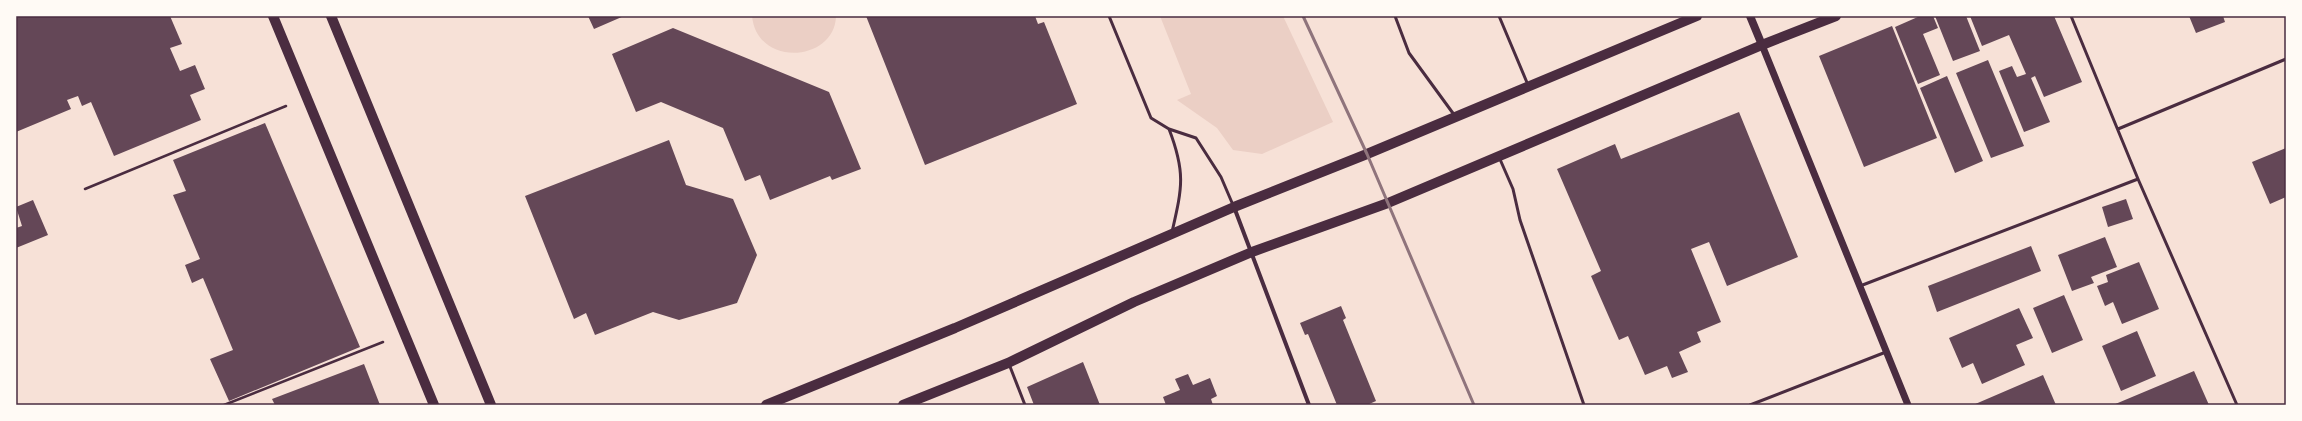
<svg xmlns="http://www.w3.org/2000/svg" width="2302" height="421" font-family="'Alegreya Sans',sans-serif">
<rect width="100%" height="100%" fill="#f7e1d7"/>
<path fill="#ebcfc5" d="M 752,16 L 836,16 C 835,62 757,68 752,16 Z
M 1160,16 L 1283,16 L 1333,122 L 1262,154 L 1233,150 L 1217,128 L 1177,100 L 1191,94 Z"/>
<path fill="#644757" d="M 16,16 L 170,16 L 182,44 L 170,48 L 180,71 L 195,65 L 205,89 L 190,95 L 201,120 L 114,156 L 91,102 L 82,106 L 78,96 L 67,100 L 71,109 L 16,132 Z
M 588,16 L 624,16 L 594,29 Z
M 866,16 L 1035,16 L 1038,24 L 1044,22 L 1077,104 L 925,165 Z
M 1920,16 L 1933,16 L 1938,28 L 1923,34 L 1940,75 L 1918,84 L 1895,27 Z
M 1935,16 L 1966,16 L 1980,51 L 1953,61 Z
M 1970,16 L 2054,16 L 2082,82 L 2044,97 L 2035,76 L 2031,78 L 2050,122 L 2024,132 L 1999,71 L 2012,66 L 2017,77 L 2026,74 L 2009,35 L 1982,46 Z
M 2189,16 L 2223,16 L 2225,22 L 2196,33 Z
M 1892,26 L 1937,138 L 1864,167 L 1819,56 Z
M 673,28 L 829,92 L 861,169 L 832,180 L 830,176 L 770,200 L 760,175 L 745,181 L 723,128 L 661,102 L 636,112 L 612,54 Z
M 1988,60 L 2024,146 L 1991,158 L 1956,73 Z
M 1947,76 L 1983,161 L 1955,173 L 1920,88 Z
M 1739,112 L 1798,257 L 1727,286 L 1709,242 L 1691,249 L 1721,322 L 1697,332 L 1701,342 L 1679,352 L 1688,372 L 1672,378 L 1667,366 L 1645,375 L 1628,336 L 1619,340 L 1591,276 L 1601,271 L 1557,169 L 1615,144 L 1621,159 Z
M 265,123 L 360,347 L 229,401 L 210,359 L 233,350 L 203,278 L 192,283 L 185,265 L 200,259 L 173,195 L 186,191 L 173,160 Z
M 669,140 L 686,185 L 733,199 L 757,255 L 737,303 L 679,320 L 653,312 L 595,335 L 586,313 L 574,319 L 525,196 Z
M 2286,148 L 2286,197 L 2270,204 L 2252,162 Z
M 2126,199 L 2133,219 L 2108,227 L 2102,207 Z
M 33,200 L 48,235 L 16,248 L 16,228 L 22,226 L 16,207 Z
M 2105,237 L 2117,267 L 2091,277 L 2094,283 L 2072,291 L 2058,255 Z
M 2031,246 L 2041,271 L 1937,312 L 1928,286 Z
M 2139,262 L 2159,309 L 2122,324 L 2113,302 L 2105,306 L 2097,286 L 2108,282 L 2106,275 Z
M 2064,295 L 2083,340 L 2052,353 L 2033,308 Z
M 1341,306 L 1346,318 L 1343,320 L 1376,401 L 1367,405 L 1337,405 L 1308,334 L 1305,335 L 1300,323 Z
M 2019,308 L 2033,338 L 2016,345 L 2025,365 L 1982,384 L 1973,363 L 1962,368 L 1949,338 Z
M 2137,331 L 2156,376 L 2121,391 L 2102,346 Z
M 1083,362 L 1100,405 L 1034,405 L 1027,387 Z
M 364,364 L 380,405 L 275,405 L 272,399 Z
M 2194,371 L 2209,405 L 2113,405 Z
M 1188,374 L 1193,385 L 1210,378 L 1217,396 L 1211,399 L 1213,405 L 1166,405 L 1163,397 L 1180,390 L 1175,379 Z
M 2043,375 L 2056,405 L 1973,405 Z"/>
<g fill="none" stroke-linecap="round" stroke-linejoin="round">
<path stroke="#4a2c40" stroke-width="2.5" d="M 85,189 L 286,106
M 224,405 L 383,342"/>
<path stroke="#4a2c40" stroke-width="3" d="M 1109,16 L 1151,118 L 1169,129 L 1196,138 L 1221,177 L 1233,205
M 1395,16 L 1409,53 L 1455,116
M 1499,16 L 1528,85
M 2071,16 L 2138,179 L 2237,405
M 1169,129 C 1186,173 1182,188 1172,232
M 2118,129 L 2286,59
M 1499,157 L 1513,189 L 1520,220 L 1584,405
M 1860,286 L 2138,179
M 1009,364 L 1025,405
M 1750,405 L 1886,352"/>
<path stroke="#4a2c40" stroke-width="4" d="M 1234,207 L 1309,405"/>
<path stroke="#4a2c40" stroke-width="7" d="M 1762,45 L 1908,405"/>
<path stroke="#4a2c40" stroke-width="8" d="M 1750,16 L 1762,45"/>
<path stroke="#4a2c40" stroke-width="10" d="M 273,16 L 434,405
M 331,16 L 491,405
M 766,405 L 955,328 L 1234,207 L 1367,154 L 1697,16
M 903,405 L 1008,363 L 1134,302 L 1252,252 L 1388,203 L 1762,45 L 1836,16"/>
<path stroke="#8f747c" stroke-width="3" d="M 1303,16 L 1367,154 L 1474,405"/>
</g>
<rect width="2302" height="421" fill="none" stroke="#fffaf5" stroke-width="34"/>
<rect x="17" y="17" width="2268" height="387" fill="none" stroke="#4a2c40" stroke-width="1.5"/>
</svg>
